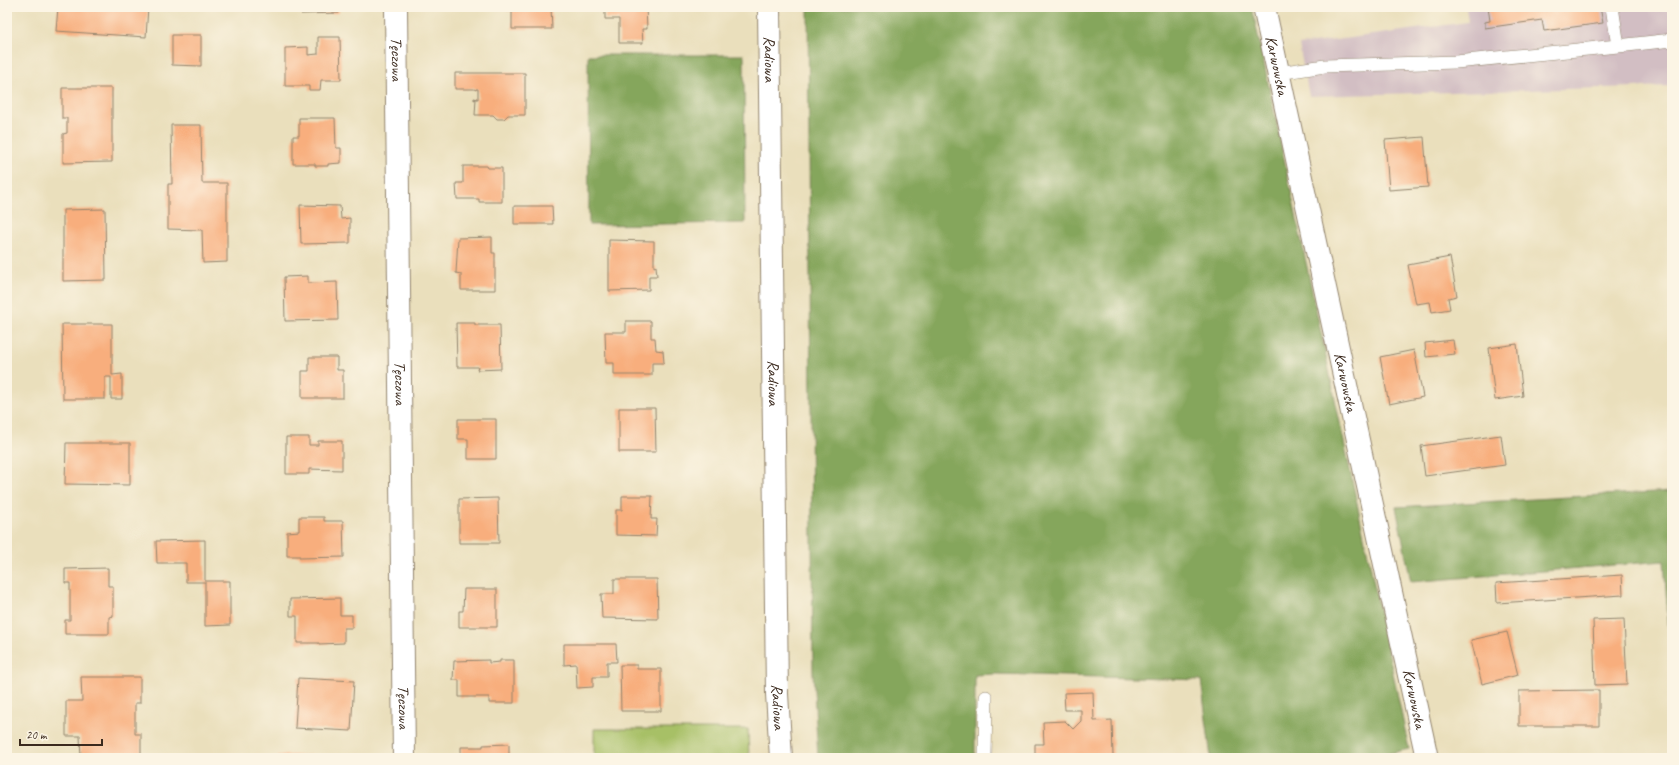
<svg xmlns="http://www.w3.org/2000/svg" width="1679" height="765" font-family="Caveat,sans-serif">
<rect width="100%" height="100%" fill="#fcf5e5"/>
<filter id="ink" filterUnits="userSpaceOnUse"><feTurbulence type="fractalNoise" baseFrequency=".025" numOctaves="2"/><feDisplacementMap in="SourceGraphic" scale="8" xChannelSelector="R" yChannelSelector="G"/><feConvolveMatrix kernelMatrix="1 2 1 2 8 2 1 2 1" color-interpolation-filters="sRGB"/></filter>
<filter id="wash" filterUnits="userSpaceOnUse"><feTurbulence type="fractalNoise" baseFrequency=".012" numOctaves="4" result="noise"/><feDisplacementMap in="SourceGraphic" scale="16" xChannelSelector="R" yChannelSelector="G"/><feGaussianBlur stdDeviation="0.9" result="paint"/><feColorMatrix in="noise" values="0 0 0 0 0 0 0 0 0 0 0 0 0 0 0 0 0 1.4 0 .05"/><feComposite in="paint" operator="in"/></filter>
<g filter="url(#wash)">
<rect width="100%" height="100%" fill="#eadfbc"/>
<path fill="#d2bec3" d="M 1466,7 L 1672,7 L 1672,86 L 1309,96 L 1299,45 L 1468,22 Z"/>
<path fill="#a7c066" stroke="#717542" d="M 594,729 L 748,729 L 749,758 L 594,758 Z"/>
<path fill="#85a65b" stroke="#60683c" d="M 808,7 L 1252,7 L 1409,749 L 1369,758 L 1211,758 L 1201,680 L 996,674 L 975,675 L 975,758 L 818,758 L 813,672 Z
M 588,55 L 744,55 L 745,223 L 589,225 Z
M 1672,491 L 1672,680 L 1664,561 L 1411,582 L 1396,507 Z"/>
<g id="blocks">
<path fill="#f8ae7d" d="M 58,7 L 148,7 L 146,37 L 56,31 Z
M 301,7 L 339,7 L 339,13 L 301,14 Z
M 506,7 L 551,7 L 552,29 L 512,29 L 512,11 L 506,11 Z
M 605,7 L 646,7 L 647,29 L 642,29 L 643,43 L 619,43 L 619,19 L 605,19 Z
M 1488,7 L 1600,7 L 1603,23 L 1544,31 L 1542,20 L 1485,28 L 1485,22 L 1490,21 Z
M 172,35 L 201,35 L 201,66 L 172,65 Z
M 318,37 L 340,37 L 341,80 L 321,80 L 320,90 L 309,90 L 309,86 L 285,86 L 285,48 L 308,47 L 308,55 L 318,54 Z
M 455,73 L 525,73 L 525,115 L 508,115 L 504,119 L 497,119 L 493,115 L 475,115 L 476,99 L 474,100 L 474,98 L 478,99 L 478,89 L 476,89 L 476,90 L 474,89 L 455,89 Z
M 62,88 L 112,88 L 112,162 L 63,163 L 63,134 L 67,133 L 67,118 L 62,118 Z
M 299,118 L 335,118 L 336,148 L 341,148 L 341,163 L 328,164 L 328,166 L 315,166 L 315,164 L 293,164 L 293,136 L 299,136 Z
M 171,125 L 201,125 L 202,183 L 227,183 L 227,262 L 203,263 L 202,230 L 168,229 L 168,184 L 172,184 Z
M 1424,137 L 1428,187 L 1389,190 L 1385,140 Z
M 463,166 L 487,166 L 488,168 L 502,168 L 502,202 L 479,202 L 479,199 L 457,199 L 456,183 L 463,183 Z
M 300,205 L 340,206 L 341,219 L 350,218 L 350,243 L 301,244 Z
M 514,206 L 552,206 L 553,224 L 514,224 Z
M 105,209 L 106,280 L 63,281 L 63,210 Z
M 492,237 L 492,253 L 495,253 L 495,290 L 461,290 L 461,274 L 456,273 L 458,238 Z
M 609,240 L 654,241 L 654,267 L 656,266 L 657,276 L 649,276 L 649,290 L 609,291 Z
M 1450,257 L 1457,296 L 1448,298 L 1450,309 L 1432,312 L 1430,302 L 1416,304 L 1408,265 Z
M 308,276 L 308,283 L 337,282 L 338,320 L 285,321 L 284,277 Z
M 626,321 L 651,321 L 651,338 L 655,338 L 656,350 L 663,351 L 664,363 L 652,363 L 652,375 L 614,375 L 614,363 L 606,363 L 605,332 L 626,332 Z
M 456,323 L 475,323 L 475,325 L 500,325 L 501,369 L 477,370 L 478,367 L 457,367 Z
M 62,324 L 112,324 L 112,375 L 122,374 L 122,399 L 111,399 L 111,377 L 105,377 L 105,399 L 63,399 Z
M 1453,340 L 1455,354 L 1426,357 L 1425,343 Z
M 1517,344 L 1523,396 L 1495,400 L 1489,348 Z
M 1414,350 L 1423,397 L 1389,404 L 1380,357 Z
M 309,357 L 337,357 L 337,370 L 343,370 L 343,398 L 302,398 L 302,371 L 309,371 Z
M 619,408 L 655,408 L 656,452 L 619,452 Z
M 458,419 L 496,419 L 496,459 L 468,459 L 468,439 L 458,439 Z
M 1501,435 L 1505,465 L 1425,476 L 1421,446 Z
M 286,437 L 309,437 L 309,445 L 318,445 L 318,441 L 342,441 L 342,470 L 309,469 L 309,474 L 286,474 Z
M 66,443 L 130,443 L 130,485 L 65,484 Z
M 622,496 L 652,496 L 651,519 L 657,519 L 656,536 L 616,535 L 616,510 L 622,510 Z
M 498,498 L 499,543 L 459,543 L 459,499 Z
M 299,517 L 324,517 L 324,521 L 343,521 L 344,557 L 300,558 L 300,556 L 287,556 L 287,532 L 299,531 Z
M 205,540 L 205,581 L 230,581 L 230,625 L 205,626 L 205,582 L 186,582 L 186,563 L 157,563 L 156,541 Z
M 108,568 L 108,586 L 113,586 L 113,616 L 109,617 L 109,634 L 65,634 L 65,620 L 70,620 L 70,583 L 65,583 L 65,569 Z
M 1622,575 L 1623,595 L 1497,603 L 1496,583 Z
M 614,579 L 657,579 L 658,619 L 602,618 L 601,594 L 614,594 Z
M 464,589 L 497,589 L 497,627 L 459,627 L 459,611 L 463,611 Z
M 340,598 L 340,615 L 352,615 L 352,628 L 344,628 L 344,643 L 319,644 L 319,643 L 297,643 L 297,616 L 290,616 L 290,599 Z
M 1624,619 L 1627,684 L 1595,685 L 1593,620 Z
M 1507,632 L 1518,675 L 1482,684 L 1471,640 Z
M 564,644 L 616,644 L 617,662 L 607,662 L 607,677 L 593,677 L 593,687 L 577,688 L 576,664 L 564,665 Z
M 489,660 L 489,663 L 500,662 L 500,660 L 514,660 L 514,703 L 489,703 L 489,697 L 459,697 L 459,680 L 453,680 L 454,661 Z
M 620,665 L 637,665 L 637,669 L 661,669 L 661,711 L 621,711 Z
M 81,677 L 140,677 L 140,703 L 135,703 L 135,734 L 141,734 L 141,758 L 81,758 L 80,736 L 66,736 L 66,701 L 82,701 Z
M 298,678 L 354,681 L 351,731 L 295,728 Z
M 1599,690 L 1599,726 L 1519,726 L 1519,691 Z
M 1093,692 L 1094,721 L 1112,720 L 1113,757 L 1035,758 L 1035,744 L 1044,744 L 1043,722 L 1065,721 L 1073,729 L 1081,721 L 1081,710 L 1065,710 L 1064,693 Z
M 509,744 L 509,758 L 461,758 L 461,747 L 483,747 L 483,745 Z
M 278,755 L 332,755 L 332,758 L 278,758 Z"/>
</g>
</g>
<g filter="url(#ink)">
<use href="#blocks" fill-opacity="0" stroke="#92846d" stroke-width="1"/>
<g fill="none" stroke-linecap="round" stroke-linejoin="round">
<g stroke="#92846d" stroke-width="14">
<path id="service" d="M 1618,46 L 1672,40
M 1278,73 L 1325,66 L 1456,62 L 1618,46 L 1612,7
M 985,758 L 986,697"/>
</g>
<g stroke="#92846d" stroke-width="24">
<g id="minor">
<path id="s1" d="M 396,7 L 404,758"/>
<path id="s2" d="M 769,7 L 777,694 L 781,758"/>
<path id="s3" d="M 1264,7 L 1427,758"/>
</g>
</g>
<use href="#service" stroke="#fff" stroke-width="13"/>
<use href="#minor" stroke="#fff" stroke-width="22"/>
</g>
</g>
<g text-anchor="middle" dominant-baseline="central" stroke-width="3" stroke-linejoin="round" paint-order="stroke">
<g font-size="16" fill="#3b2a1e" stroke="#fcf5e5">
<text stroke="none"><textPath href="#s1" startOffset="52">Tęczowa</textPath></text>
<text stroke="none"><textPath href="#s2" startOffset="52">Radiowa</textPath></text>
<text stroke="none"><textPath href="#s3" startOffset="60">Karwowska</textPath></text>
<text stroke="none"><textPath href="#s1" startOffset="376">Tęczowa</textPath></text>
<text stroke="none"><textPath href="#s2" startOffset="376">Radiowa</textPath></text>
<text stroke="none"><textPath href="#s3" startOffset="384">Karwowska</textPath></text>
<text stroke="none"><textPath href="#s3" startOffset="708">Karwowska</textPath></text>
<text stroke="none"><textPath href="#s1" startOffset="700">Tęczowa</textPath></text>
<text stroke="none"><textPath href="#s2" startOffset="700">Radiowa</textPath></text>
</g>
</g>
<rect width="1679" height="765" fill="none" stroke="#fcf5e5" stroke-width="24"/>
<path d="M20 739v6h82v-6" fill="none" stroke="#3b2a1e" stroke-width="2"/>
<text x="26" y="739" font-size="12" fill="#3b2a1e" stroke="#fcf5e5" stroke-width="3" paint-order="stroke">20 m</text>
</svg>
